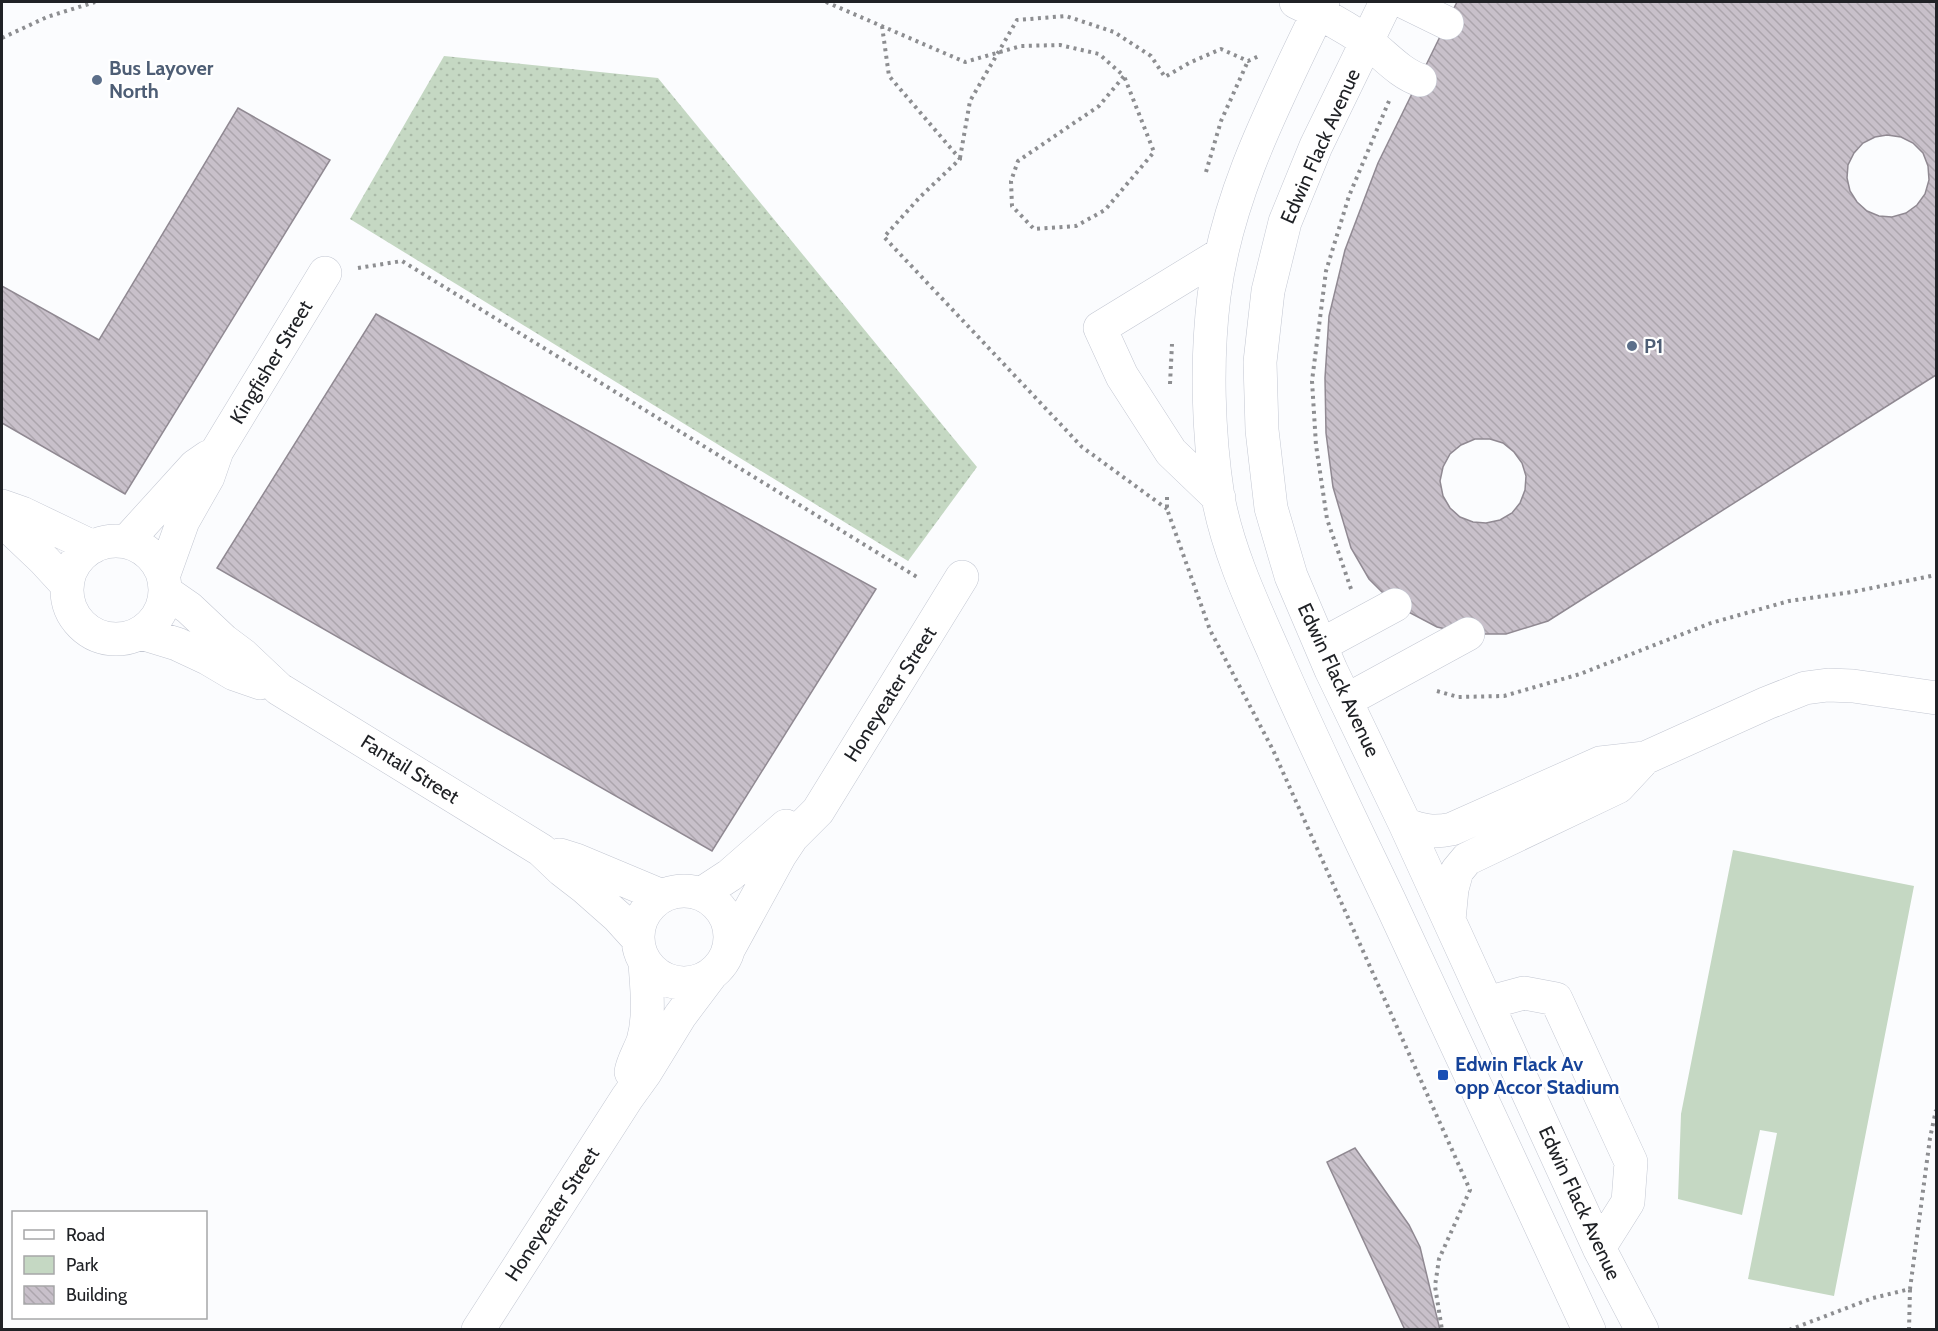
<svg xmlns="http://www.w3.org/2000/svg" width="1938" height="1331" font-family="Cabin,sans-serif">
<defs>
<pattern id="grass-dots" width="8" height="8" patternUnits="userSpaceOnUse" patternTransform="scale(1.5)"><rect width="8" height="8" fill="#c5d8c3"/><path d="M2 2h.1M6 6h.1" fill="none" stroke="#a9b9a7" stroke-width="1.8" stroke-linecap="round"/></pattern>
<pattern id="building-back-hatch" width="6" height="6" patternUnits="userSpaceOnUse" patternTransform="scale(1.5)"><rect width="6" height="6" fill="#c8c0ca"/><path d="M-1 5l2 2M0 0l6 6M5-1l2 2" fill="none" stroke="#aca5ad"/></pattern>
</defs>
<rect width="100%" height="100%" fill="#fbfcfe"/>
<path fill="url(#grass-dots)" d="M 444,56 L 658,78 L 977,467 L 908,561 L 350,219 Z"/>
<path fill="#c5d8c3" d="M 1733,850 L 1914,886 L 1834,1296 L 1748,1279 L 1777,1133 L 1760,1130 L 1742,1215 L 1678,1199 L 1681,1114 Z"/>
<path fill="url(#building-back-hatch)" stroke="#908992" stroke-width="1.5" fill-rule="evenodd" d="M 1457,2 L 1936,2 L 1936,375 L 1548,621 L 1506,634 L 1468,634 L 1437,627 L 1395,605 L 1369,579 L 1351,548 L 1333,487 L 1326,433 L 1325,378 L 1329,316 L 1345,250 L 1378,163 ZM 1887,135 L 1901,137 L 1913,143 L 1923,153 L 1928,166 L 1929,180 L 1925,194 L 1917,205 L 1906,213 L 1892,217 L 1879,216 L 1867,211 L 1857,202 L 1850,191 L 1847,178 L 1848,165 L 1854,153 L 1863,143 L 1875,137 ZM 1475,439 L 1490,439 L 1503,443 L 1514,452 L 1522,463 L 1526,476 L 1525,490 L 1520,503 L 1512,513 L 1500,520 L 1486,523 L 1473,522 L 1460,517 L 1450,508 L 1443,496 L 1440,481 L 1443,467 L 1450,454 L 1461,445 Z
M 238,108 L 330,160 L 125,494 L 2,423 L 2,286 L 99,340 Z
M 376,314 L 876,589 L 712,851 L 217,568 Z
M 1355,1148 L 1409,1225 L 1420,1247 L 1440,1330 L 1405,1330 L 1327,1162 Z"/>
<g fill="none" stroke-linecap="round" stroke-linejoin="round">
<g stroke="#c3c7d2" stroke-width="34">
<path id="minor" d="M 1296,2 C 1320,13 1344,26 1366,41 C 1384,54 1399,73 1420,80
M 1323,2 C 1278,98 1228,189 1214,296 C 1206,360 1208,433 1218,497 C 1228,551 1252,602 1274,652 C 1311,738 1352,822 1392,906 C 1458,1047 1524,1188 1589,1330
M 1386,2 L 1316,146 L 1285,222 L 1268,291 L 1260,362 L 1262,430 L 1271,508 L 1291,576 L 1331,670 L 1405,824 L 1599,1248 L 1642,1330
M 1404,2 L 1447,23
M 1219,498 L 1171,452 L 1122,376 L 1100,328 L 1221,254
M 2,506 L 22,513 L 93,547
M 2,518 L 5,523 L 44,560 L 67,585
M67 590a49 49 0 1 1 98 0a49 49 0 1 1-98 0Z
M 126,542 L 195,466 L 208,457
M 164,574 L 183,521 L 208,477 L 217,451 L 325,273
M 166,592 L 189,608 L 223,640 L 243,655 L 279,689 L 541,850 L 562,870 L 584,887 L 618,917 L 637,938
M 141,633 L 177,644 L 207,658 L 234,674 L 260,683
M 1321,645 L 1395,605
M 1347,700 L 1468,634
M 1405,824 C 1422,831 1434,833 1452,829 L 1600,763 L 1645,758 L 1767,703 L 1805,688 L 1828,685 L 1853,686 L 1936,698
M 560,855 L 576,860 L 662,896
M638 937a46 46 0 1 1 92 0a46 46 0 1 1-92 0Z
M 701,894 L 730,875 L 786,826
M 1449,920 L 1452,889 L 1457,871 L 1467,859 L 1618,787 L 1645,758
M 728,950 L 780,855 L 792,837 L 818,811 L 962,577
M 1487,1003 L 1524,993 L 1556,999 L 1631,1162 L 1628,1202 L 1599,1248
M 631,1072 C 633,1061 639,1052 643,1041 C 650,1017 647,989 645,964
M 478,1330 L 627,1098 L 645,1073 L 680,1016 L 710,976"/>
</g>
<path stroke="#8d8e91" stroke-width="4" stroke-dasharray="3 4.5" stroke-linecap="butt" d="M 826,2 L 965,62 L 1021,46 L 1060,45 L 1099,54 L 1124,76 L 1099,106 L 1018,161 L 1011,181 L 1012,206 L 1034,229 L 1076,226 L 1105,210 L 1154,152 L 1124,76
M 882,26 L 889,76 L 960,159 L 920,197 L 884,237 L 1082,447 L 1167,509
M 2,38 L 47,17 L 95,2
M 960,158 L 970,101 L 1017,20 L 1066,16 L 1114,32 L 1151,56 L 1165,77 L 1189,63 L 1221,49 L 1248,61 L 1259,56
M 1206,172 L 1221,121 L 1248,61
M 358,268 L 402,261 L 917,577 L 920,577
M 1170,384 L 1172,344
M 1167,497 L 1167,509 L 1210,630 L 1273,750 L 1470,1190 L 1439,1259 L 1435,1286 L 1442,1330
M 1351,589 L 1327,519 L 1316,445 L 1312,381 L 1326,271 L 1349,196 L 1389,101
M 1437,691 L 1458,697 L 1504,696 L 1580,674 L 1711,623 L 1789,601 L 1852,592 L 1936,575
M 1789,1330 L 1873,1298 L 1910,1289 L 1930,1138 L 1936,1110
M 1909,1330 L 1910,1289"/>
<use href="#minor" stroke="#fff" stroke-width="33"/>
</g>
<g fill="#5c6f8a" stroke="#fff" stroke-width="2">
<circle cx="97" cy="80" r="6"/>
<circle cx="1632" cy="346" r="6"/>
</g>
<rect fill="#1a4fb4" stroke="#fff" stroke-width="2" x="1437" y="1069" width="12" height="12" rx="3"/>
<g text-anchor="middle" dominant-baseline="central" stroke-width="4.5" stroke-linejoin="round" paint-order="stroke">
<g font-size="20" font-weight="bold" fill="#4e5e75" stroke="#fff" text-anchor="start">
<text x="109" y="68">Bus Layover<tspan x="109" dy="23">North</tspan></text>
<text x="1644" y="346">P1</text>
</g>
<g font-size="20" fill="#202226" stroke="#fff">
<text transform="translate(1320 146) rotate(-66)">Edwin Flack Avenue</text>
<text transform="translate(271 362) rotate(-59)">Kingfisher Street</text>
<text transform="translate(1339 680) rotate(65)">Edwin Flack Avenue</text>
<text transform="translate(890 694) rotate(-58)">Honeyeater Street</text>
<text transform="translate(410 769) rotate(32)">Fantail Street</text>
<text transform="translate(1580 1203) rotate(65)">Edwin Flack Avenue</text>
<text transform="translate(552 1214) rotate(-57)">Honeyeater Street</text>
</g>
<g font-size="20" font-weight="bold" fill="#164399" stroke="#fff" text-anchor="start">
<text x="1455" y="1064">Edwin Flack Av<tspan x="1455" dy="23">opp Accor Stadium</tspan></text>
</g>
</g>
<rect width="1938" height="1331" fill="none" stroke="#202226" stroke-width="6"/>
<rect x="12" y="1211" width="195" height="108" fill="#ffffff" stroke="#a6a7a8" stroke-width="1.5"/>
<rect x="24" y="1230" width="30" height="9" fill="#ffffff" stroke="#a6a7a8" stroke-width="1.5"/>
<text x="66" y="1241" font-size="18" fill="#202226">Road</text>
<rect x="24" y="1256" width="30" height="18" fill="#c5d8c3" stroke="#a6a7a8" stroke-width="1.5"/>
<text x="66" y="1271" font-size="18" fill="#202226">Park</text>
<rect x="24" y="1286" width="30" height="18" fill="url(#building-back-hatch)" stroke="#a6a7a8" stroke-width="1.5"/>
<text x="66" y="1301" font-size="18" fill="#202226">Building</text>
</svg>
